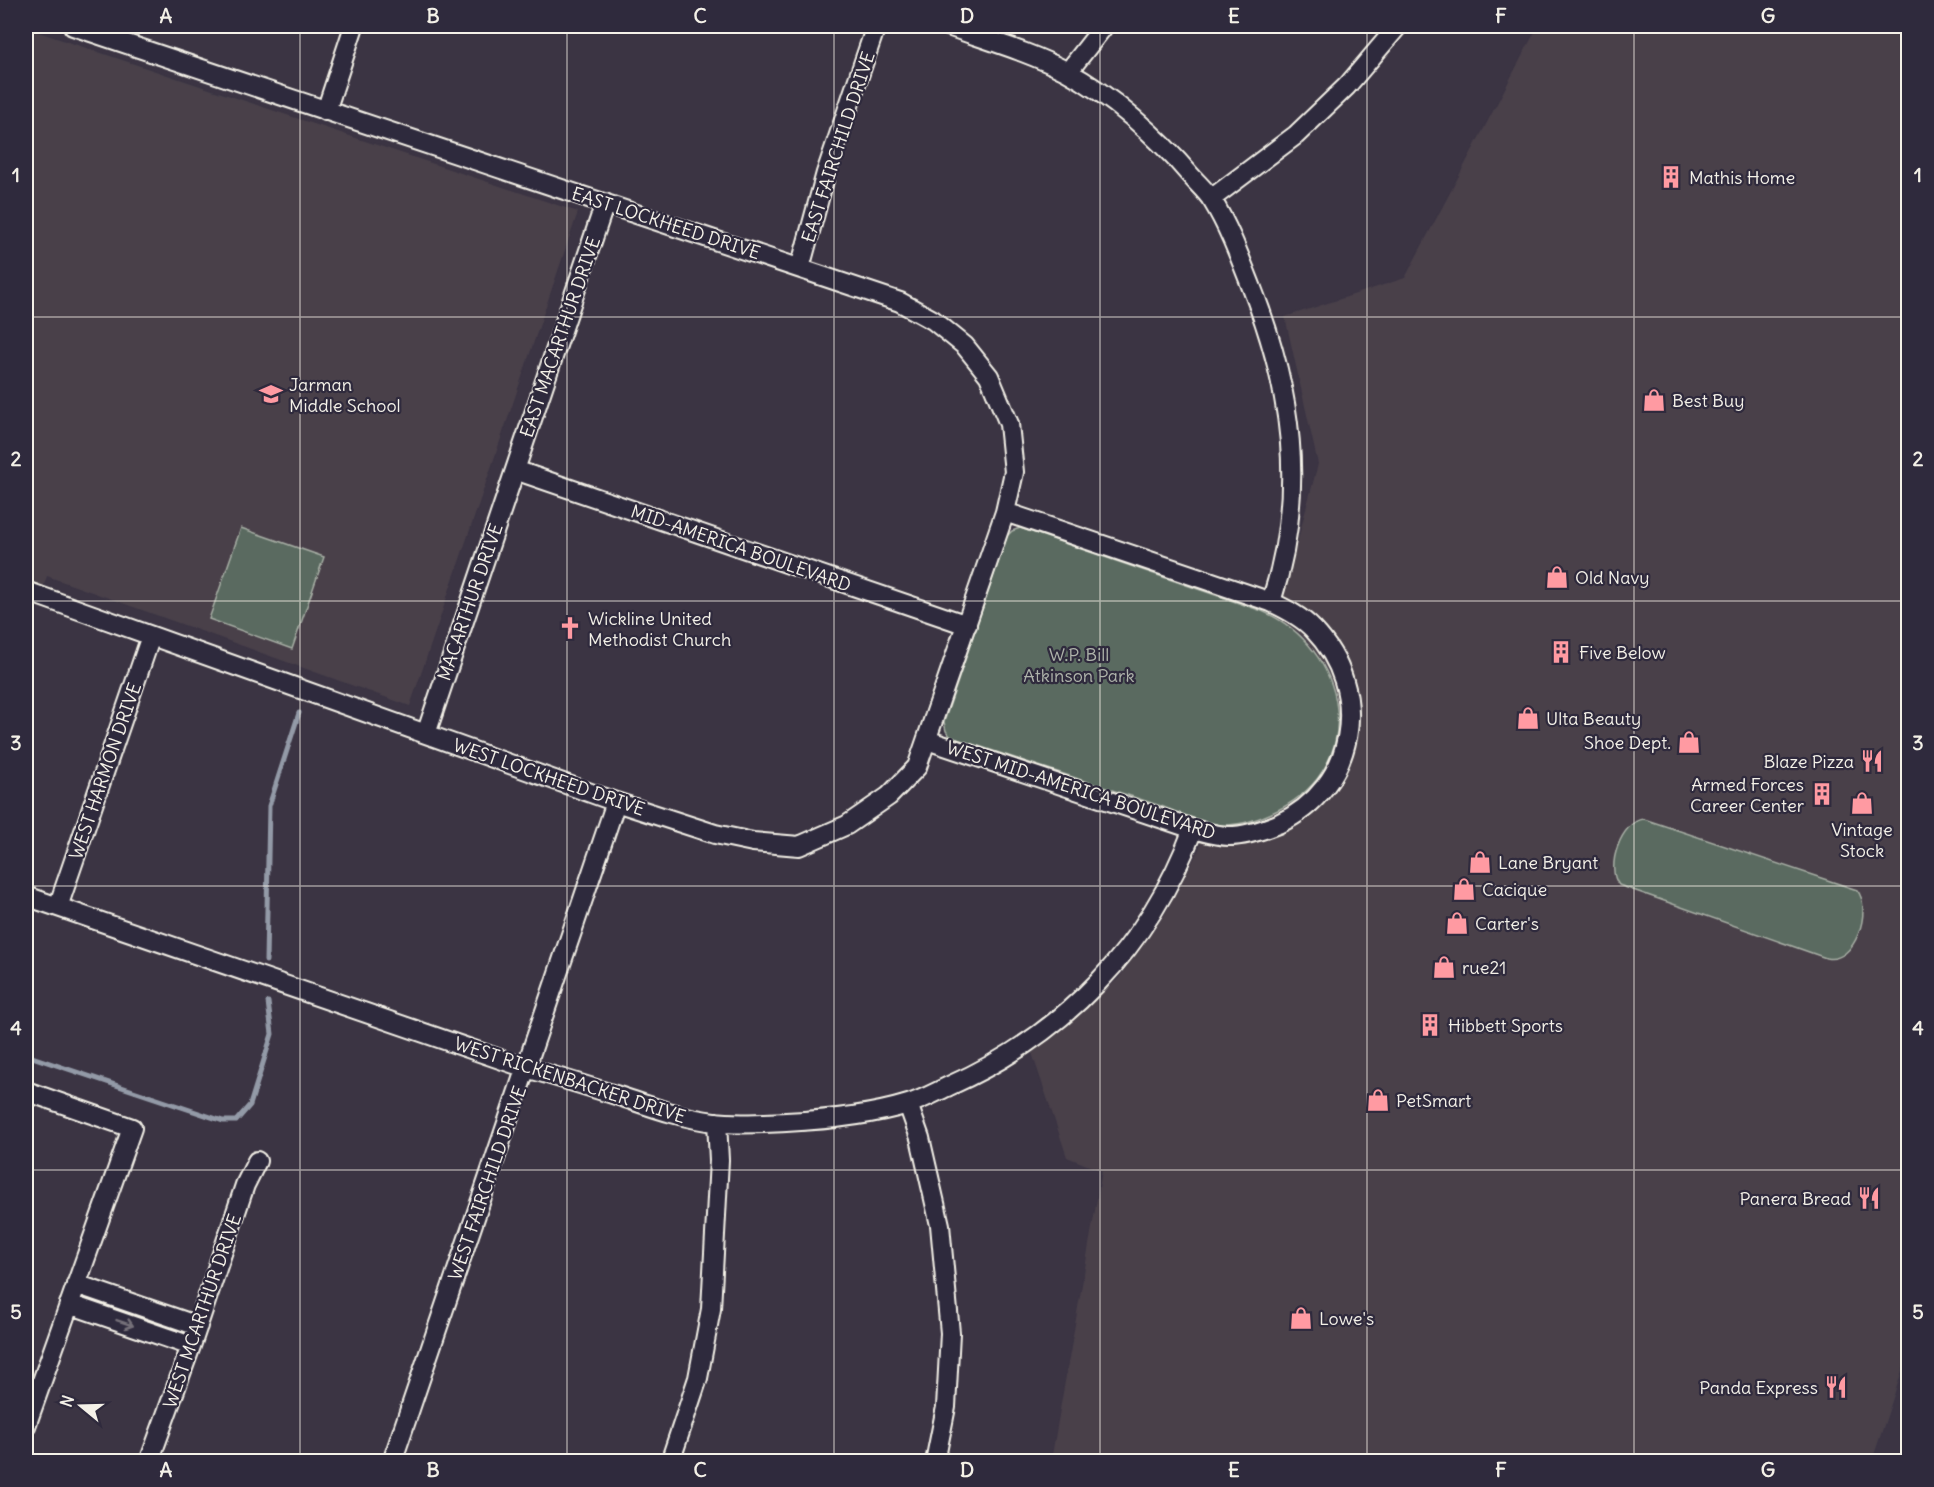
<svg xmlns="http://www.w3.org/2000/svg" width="1934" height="1487" font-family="Delius,sans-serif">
<rect width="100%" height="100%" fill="#3b3443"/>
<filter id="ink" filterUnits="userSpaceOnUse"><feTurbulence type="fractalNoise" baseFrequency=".0167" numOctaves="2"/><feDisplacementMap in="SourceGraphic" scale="12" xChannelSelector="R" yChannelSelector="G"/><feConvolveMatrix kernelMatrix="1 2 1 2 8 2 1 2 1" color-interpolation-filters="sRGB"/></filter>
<g filter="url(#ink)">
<path fill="#49404a" d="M 1538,26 L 1908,26 L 1908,1353 L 1872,1461 L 1051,1461 L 1102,1171 L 1067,1157 L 1032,1053 L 1118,979 L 1165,914 L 1199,849 L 1207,823 L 1222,825 L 1246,822 L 1282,808 L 1308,790 L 1324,767 L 1330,756 L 1336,741 L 1338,713 L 1336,699 L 1327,669 L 1310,645 L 1300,634 L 1276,616 L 1285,588 L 1318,464 L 1285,317 L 1405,278 Z
M 26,28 L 578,212 L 410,706 L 47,576 L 26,639 Z"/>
<path fill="#5a6a61" stroke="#a7aea4" stroke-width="1.5" d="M 241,528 L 324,557 L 292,649 L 209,619 Z
M 1020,528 L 1262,611 C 1348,648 1370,764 1278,810 C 1260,819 1241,826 1221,825 C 1200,823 1180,813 1161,806 L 951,737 L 946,731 L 944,722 L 1007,536 L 1012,531 Z
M 1644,819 L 1857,890 C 1873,909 1855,965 1826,958 L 1619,885 C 1605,868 1621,821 1644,819 Z"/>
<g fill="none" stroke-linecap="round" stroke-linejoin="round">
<path stroke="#939aa7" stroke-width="5" d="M 266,961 L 269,806 L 299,713
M 26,1055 L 223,1121 L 236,1121 L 250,1105 L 272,1034 L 268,1002"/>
<g stroke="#f4f1e8" stroke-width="22">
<path id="street" d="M 948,26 C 987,40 1029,52 1066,71 C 1111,95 1159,138 1191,176 C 1198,184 1206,191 1212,200 C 1228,226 1239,255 1250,283 C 1292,388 1307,491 1271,602
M 1068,72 L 1104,26
M 326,111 L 354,26
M 1211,199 L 1296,135 L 1347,86 L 1398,26
M 800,268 L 826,173 L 876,26
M 515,470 L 967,625
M 26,591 L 616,802 L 715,834 L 753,842 L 799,846 L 847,825 L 889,796 L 917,767 L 1005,512 L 1014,472 L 1009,424 L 989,376 L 965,346 L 933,320 L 900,302 L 73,26
M 426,734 L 605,203
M 927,740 L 1193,829 C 1205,832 1217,836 1229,836 C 1246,836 1263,830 1278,824 C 1356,788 1373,691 1313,629 C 1302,617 1286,609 1271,602 L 1005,512
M 26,896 L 526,1068 C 558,1077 590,1087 622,1097 C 652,1107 682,1118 714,1122 C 737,1125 763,1123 786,1122 C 827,1120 869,1116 908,1104 C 922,1100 936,1092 949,1086 C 1064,1035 1149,947 1193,829
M 58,907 L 151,636
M 26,1091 L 132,1128 L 26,1426
M 908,1104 L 920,1138 L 940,1225 L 950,1333 L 946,1407 L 935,1462
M 76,1284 L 198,1326
M 69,1304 L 191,1346
M 149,1462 L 191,1346 L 245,1185 L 257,1161
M 392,1462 L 616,802
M 670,1462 L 698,1378 L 711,1309 L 719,1160 L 717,1122"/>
</g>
<use href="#street" stroke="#2f2a3d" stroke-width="18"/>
</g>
<defs><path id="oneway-shaft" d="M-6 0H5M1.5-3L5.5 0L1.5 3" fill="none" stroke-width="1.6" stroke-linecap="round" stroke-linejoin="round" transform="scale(1.5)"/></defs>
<use stroke="#747079" href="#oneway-shaft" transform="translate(125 1323) rotate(19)"/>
</g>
<path fill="none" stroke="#f4f1e8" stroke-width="1.5" stroke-opacity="0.55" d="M 300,26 L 300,1462M 567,26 L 567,1462M 834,26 L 834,1462M 1100,26 L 1100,1462M 1367,26 L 1367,1462M 1634,26 L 1634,1462M 26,317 L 1908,317M 26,601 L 1908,601M 26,886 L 1908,886M 26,1170 L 1908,1170"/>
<defs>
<g id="building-bare" transform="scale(1.8)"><path d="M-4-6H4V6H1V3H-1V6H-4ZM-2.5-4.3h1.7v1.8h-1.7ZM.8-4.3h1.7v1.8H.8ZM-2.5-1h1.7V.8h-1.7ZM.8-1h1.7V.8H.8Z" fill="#ff9aa2" stroke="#2f2a3d" stroke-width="2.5" paint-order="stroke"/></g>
<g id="school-bare" transform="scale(1.8)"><path d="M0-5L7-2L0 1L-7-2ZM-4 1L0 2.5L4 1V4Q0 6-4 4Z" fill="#ff9aa2" stroke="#2f2a3d" stroke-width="2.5" paint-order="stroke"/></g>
<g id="shop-bare" transform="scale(1.8)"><path d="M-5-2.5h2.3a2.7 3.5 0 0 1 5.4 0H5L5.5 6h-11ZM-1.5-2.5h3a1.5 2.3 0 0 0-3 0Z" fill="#ff9aa2" stroke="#2f2a3d" stroke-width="2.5" paint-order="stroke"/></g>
<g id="church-bare" transform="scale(1.8)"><path d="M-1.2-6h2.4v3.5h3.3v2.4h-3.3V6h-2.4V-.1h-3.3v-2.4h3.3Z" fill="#ff9aa2" stroke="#2f2a3d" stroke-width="2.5" paint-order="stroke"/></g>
<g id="restaurant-bare" transform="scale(1.8)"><path d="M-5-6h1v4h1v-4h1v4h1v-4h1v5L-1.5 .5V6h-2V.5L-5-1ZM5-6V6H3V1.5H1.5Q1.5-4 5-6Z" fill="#ff9aa2" stroke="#2f2a3d" stroke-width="2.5" paint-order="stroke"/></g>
</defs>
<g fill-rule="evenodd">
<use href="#building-bare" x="1671" y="177"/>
<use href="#school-bare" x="271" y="394"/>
<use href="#shop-bare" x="1654" y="400"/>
<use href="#shop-bare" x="1557" y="577"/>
<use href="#church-bare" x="570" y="628"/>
<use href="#building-bare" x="1561" y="652"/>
<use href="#shop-bare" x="1528" y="718"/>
<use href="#shop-bare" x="1689" y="742"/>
<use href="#restaurant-bare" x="1872" y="761"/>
<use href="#building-bare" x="1822" y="794"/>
<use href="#shop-bare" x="1862" y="803"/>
<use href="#shop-bare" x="1480" y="862"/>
<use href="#shop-bare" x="1464" y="889"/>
<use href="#shop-bare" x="1457" y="923"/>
<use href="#shop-bare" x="1444" y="967"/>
<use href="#building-bare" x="1430" y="1025"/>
<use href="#shop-bare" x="1378" y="1100"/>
<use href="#restaurant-bare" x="1869" y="1198"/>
<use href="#shop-bare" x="1301" y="1318"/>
<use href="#restaurant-bare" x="1836" y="1387"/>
</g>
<g text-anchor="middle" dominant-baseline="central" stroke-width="4.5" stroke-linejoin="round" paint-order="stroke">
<g font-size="18" fill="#f4f1e8" stroke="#2f2a3d">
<text transform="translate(838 147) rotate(-72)">EAST FAIRCHILD DRIVE</text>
<text transform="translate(666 223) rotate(18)">EAST LOCKHEED DRIVE</text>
<text transform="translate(560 337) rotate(-71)">EAST MACARTHUR DRIVE</text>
<text transform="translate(741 548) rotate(19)">MID-AMERICA BOULEVARD</text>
<text transform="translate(470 602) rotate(-71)">MACARTHUR DRIVE</text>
<text transform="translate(105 771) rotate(-71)">WEST HARMON DRIVE</text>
<text transform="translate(549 777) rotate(19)">WEST LOCKHEED DRIVE</text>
<text transform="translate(1081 790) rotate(18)">WEST MID-AMERICA BOULEVARD</text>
<text transform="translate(570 1080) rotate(18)">WEST RICKENBACKER DRIVE</text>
<text transform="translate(487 1183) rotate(-71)">WEST FAIRCHILD DRIVE</text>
<text transform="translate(202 1311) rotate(-71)">WEST MCARTHUR DRIVE</text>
</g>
<g font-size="18" fill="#f4f1e8" stroke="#2f2a3d" text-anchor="start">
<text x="1689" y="177">Mathis Home</text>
<text x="289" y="384">Jarman<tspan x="289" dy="21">Middle School</tspan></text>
<text x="1672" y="400">Best Buy</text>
<text x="1575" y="577">Old Navy</text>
<text x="588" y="618">Wickline United<tspan x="588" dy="21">Methodist Church</tspan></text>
<text x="1579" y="652">Five Below</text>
<text x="1546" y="718">Ulta Beauty</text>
<text x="1671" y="742" text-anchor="end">Shoe Dept.</text>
<text x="1854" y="761" text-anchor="end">Blaze Pizza</text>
<text x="1804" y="784" text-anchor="end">Armed Forces<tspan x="1804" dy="21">Career Center</tspan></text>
<text x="1862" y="829" text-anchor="middle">Vintage<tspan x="1862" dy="21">Stock</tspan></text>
<text x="1498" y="862">Lane Bryant</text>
<text x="1482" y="889">Cacique</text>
<text x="1475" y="923">Carter's</text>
<text x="1462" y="967">rue21</text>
<text x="1448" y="1025">Hibbett Sports</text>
<text x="1396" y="1100">PetSmart</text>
<text x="1851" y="1198" text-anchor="end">Panera Bread</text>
<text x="1319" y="1318">Lowe's</text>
<text x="1818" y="1387" text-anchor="end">Panda Express</text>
</g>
<g font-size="18" fill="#afb4ab" stroke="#2f2a3d">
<text x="1079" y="654">W.P. Bill<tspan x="1079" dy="21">Atkinson Park</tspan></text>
</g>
</g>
<rect width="1934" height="1487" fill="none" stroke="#2f2a3d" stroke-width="66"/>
<g transform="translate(81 1406) rotate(289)" stroke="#2f2a3d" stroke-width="4.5" paint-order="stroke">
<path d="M0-4.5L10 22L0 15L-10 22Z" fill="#f4f1e8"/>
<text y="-9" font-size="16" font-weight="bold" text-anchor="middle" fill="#f4f1e8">N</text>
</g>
<rect x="33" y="33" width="1868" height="1421" fill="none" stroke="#f4f1e8" stroke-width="2"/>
<g font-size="20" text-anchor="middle" font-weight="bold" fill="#f4f1e8">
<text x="166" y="23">A</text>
<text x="433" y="23">B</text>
<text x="700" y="23">C</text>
<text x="967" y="23">D</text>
<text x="1234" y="23">E</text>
<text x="1501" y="23">F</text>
<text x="1768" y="23">G</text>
<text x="16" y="182">1</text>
<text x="1918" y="182">1</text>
<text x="16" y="466">2</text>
<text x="1918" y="466">2</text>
<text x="16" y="750">3</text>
<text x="1918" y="750">3</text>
<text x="16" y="1035">4</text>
<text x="1918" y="1035">4</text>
<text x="16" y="1319">5</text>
<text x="1918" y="1319">5</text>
<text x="166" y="1477">A</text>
<text x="433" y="1477">B</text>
<text x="700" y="1477">C</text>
<text x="967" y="1477">D</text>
<text x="1234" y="1477">E</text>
<text x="1501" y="1477">F</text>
<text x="1768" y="1477">G</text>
</g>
</svg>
